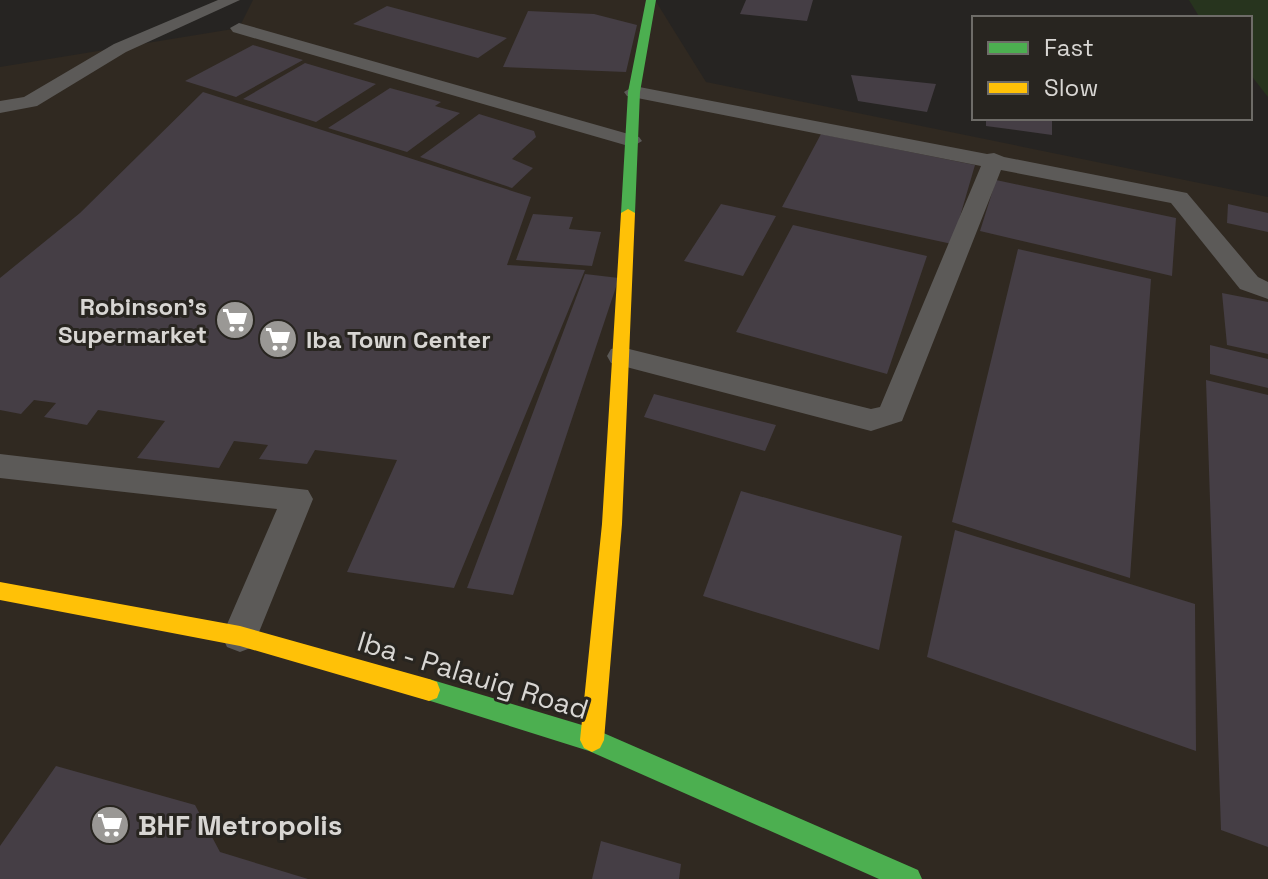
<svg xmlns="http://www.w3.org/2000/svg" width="1268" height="879" font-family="'Space Grotesk',sans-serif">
<rect width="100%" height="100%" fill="#262422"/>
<path fill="#302921" d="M 253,0 L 655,0 L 706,82 L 1268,197 L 1268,879 L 0,879 L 0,67 L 239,28 Z"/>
<path fill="#27341e" d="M 1189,0 L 1268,0 L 1268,97 L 1250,74 L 1250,18 L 1200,18 Z"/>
<path fill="#453e45" d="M 746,0 L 813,0 L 807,21 L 740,14 Z
M 387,6 L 507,38 L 478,58 L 353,24 Z
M 528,11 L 594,14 L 637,25 L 626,72 L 503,67 Z
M 253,45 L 303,60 L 236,97 L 185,81 Z
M 305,63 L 352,77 L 376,84 L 316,122 L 243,99 Z
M 851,75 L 936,84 L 927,112 L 858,101 Z
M 390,88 L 441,102 L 435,106 L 460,113 L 407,152 L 328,128 Z
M 203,92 L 531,197 L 507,265 L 585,270 L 454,588 L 347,572 L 397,460 L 315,450 L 307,464 L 259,459 L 268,445 L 234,441 L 219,468 L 137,458 L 165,421 L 98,410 L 87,425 L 44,417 L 56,403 L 34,400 L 21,414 L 0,410 L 0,278 L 80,213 Z
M 479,114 L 534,131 L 536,137 L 512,159 L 533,168 L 512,188 L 420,157 Z
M 986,118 L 1052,118 L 1052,135 L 986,126 Z
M 821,134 L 975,165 L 952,244 L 782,207 Z
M 996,180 L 1176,218 L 1172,276 L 980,231 Z
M 721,204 L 776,216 L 743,276 L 684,261 Z
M 1228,204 L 1268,213 L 1268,232 L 1227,223 Z
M 533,214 L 573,217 L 569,229 L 601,232 L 592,266 L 516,260 Z
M 793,225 L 927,256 L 887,374 L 736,332 Z
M 1018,249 L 1151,279 L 1130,578 L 952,522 Z
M 585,274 L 619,278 L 513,595 L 467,588 Z
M 1222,293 L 1268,302 L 1268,354 L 1227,345 Z
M 1210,345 L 1268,359 L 1268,388 L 1210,374 Z
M 1206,380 L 1268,395 L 1268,847 L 1221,830 Z
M 654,394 L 776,425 L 765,451 L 644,417 Z
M 741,491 L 902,536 L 879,650 L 703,596 Z
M 955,530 L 1195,604 L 1196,751 L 927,657 Z
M 56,766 L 195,805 L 220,852 L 308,879 L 0,879 L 0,846 Z
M 601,841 L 681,864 L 679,879 L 592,879 Z"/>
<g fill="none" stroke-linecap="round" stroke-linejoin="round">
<path fill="#5c5a58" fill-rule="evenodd" d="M 218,0 L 240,0 L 126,52 L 37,106 L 0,113 L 0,101 L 24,97 L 114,44 Z
M 239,23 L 639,137 L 642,141 L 632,147 L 625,145 L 233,32 L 230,28 Z
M 634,86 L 987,154 L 994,153 L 1004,157 L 1187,193 L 1258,277 L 1268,282 L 1268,299 L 1240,289 L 1171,203 L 1001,170 L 902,421 L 871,431 L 611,363 L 607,356 L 611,349 L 621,347 L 871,409 L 880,407 L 981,166 L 627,96 L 624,92 Z
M 0,454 L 308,490 L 313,499 L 253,647 L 240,652 L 227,647 L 222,636 L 277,509 L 0,478 Z"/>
<path fill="#4caf50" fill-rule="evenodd" d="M 646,0 L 656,0 L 640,92 L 635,213 L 628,217 L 621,213 L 628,92 Z
M 429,679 L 592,728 L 918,870 L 922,879 L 879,879 L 589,751 L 421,698 L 418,690 L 421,682 Z"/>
<path fill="#ffc107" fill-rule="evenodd" d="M 628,209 L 635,213 L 622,524 L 604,740 L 600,748 L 592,752 L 584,748 L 580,740 L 602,524 L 621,213 Z
M 0,582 L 240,626 L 429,679 L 437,682 L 440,690 L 437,698 L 429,701 L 240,646 L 0,600 Z"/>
</g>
<defs>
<g id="supermarket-disc" transform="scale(2)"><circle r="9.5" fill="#9a9895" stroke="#282520"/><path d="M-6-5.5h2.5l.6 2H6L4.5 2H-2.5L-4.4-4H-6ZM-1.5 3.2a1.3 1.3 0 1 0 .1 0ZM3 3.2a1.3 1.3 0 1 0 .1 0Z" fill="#fff"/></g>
</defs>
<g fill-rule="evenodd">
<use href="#supermarket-disc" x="235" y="320"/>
<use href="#supermarket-disc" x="278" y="339"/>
<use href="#supermarket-disc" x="110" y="825"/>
</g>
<g text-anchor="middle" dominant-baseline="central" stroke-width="6" stroke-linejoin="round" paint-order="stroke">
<g font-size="24" font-weight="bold" fill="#d8d6d3" stroke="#282520" text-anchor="end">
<text x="207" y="306">Robinson's<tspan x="207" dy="28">Supermarket</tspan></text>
<text x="306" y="339" text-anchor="start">Iba Town Center</text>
</g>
<g font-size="28" fill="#d8d6d3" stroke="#282520">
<text transform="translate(473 675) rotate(17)">Iba - Palauig Road</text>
</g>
<g font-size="28" font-weight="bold" fill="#d8d6d3" stroke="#282520" text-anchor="start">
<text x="138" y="825">BHF Metropolis</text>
</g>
</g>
<rect x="972" y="16" width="280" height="104" fill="#282520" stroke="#6e6c68" stroke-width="2"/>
<rect x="988" y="42" width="40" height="12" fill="#4caf50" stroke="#6e6c68" stroke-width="2"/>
<text x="1044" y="56" font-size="24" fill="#d8d6d3">Fast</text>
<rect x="988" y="82" width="40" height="12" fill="#ffc107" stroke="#6e6c68" stroke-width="2"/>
<text x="1044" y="96" font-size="24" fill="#d8d6d3">Slow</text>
</svg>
